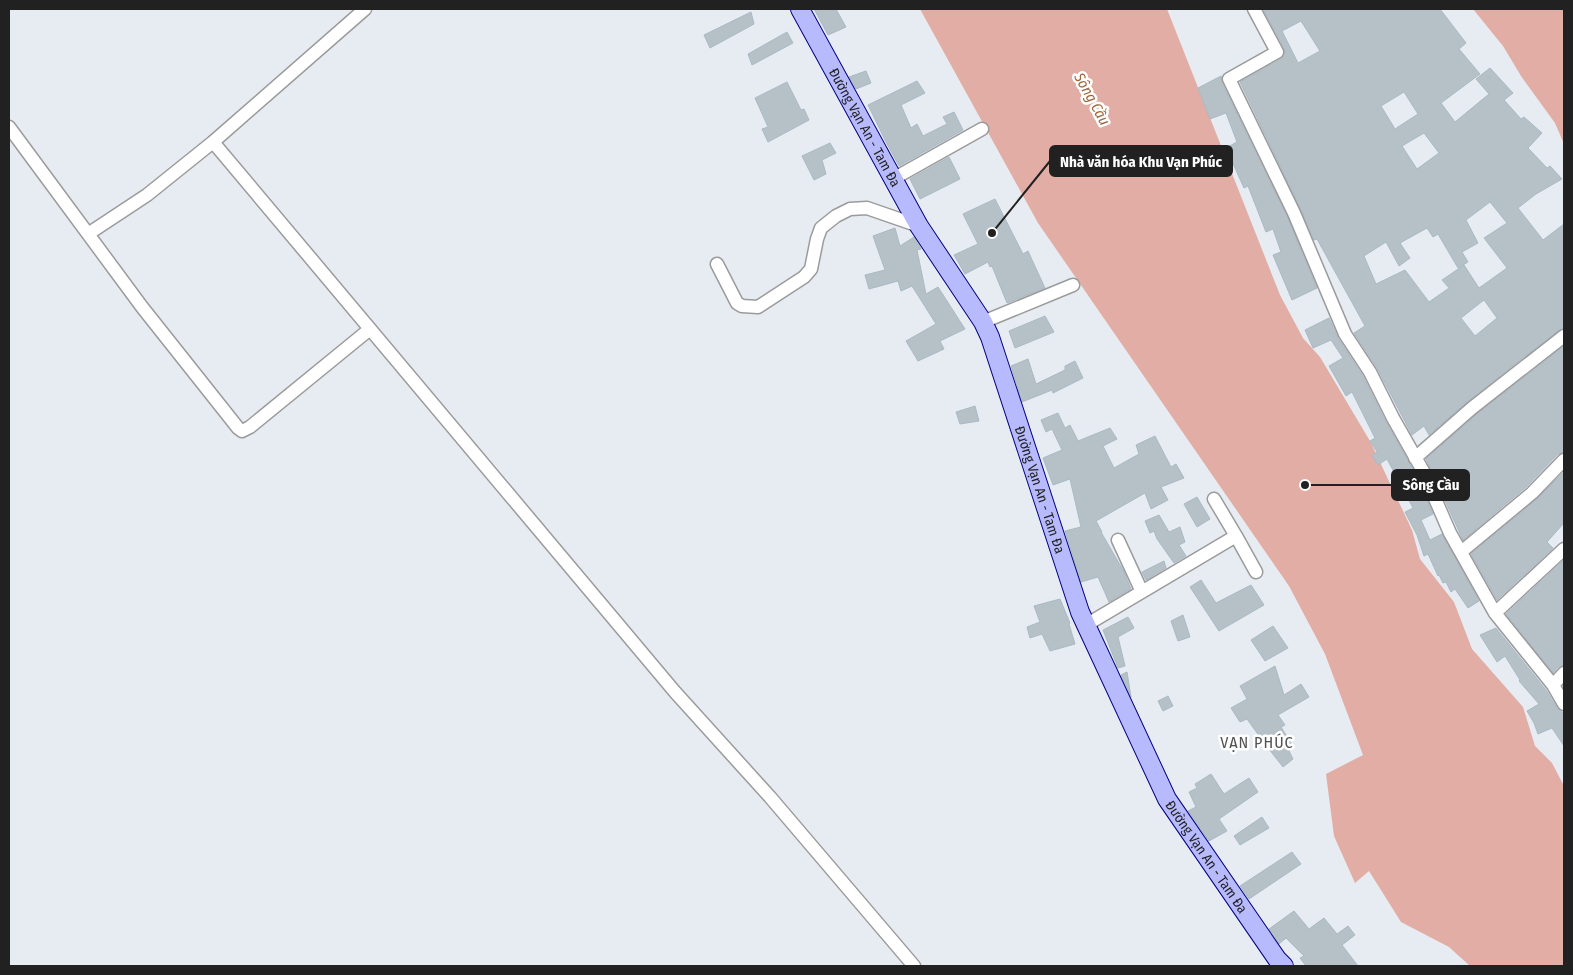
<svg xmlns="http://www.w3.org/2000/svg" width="1573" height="975" font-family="'Fira Sans Condensed',sans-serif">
<rect width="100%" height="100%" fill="#e7ebf2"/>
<path fill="#e2ada4" d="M 920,9 L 1167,9 L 1280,295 L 1303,338 L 1320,357 L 1370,441 L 1412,530 L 1420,559 L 1454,602 L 1472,649 L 1523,707 L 1535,746 L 1552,763 L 1564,786 L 1564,966 L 1470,966 L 1449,947 L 1401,922 L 1369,871 L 1355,883 L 1334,836 L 1326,774 L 1363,755 L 1325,654 L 1289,586 L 1038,223 Z
M 1473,9 L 1564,9 L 1564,144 L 1555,123 L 1521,76 L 1503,46 Z"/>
<path fill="#b6c0c7" stroke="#a8bac5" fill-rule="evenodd" d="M 814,9 L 836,9 L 846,27 L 828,35 Z
M 1263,9 L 1440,9 L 1466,43 L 1459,49 L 1480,74 L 1441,103 L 1455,122 L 1489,94 L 1476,79 L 1490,68 L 1513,93 L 1504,100 L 1521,119 L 1524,117 L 1542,133 L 1528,148 L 1547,168 L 1550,166 L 1562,179 L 1536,194 L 1518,208 L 1543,240 L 1564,224 L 1564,328 L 1559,330 L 1467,402 L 1429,435 L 1424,426 L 1412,435 L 1377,368 L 1354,333 L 1365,326 L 1317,239 L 1314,240 L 1301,210 L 1240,82 L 1281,59 L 1284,56 L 1284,48 ZM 1301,21 L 1320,51 L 1298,63 L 1282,31 ZM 1404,92 L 1418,114 L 1395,129 L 1381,106 ZM 1424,133 L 1439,153 L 1417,169 L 1402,146 ZM 1490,202 L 1507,223 L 1484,238 L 1507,268 L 1479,288 L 1464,265 L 1442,280 L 1449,288 L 1429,302 L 1405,270 L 1376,284 L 1364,256 L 1386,242 L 1399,266 L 1410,258 L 1400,243 L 1427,228 L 1433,237 L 1438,234 L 1458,268 L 1468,262 L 1462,252 L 1478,243 L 1466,220 ZM 1484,300 L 1497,318 L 1475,336 L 1461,318 Z
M 751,12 L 754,24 L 710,48 L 704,35 Z
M 787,32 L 793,43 L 752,65 L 748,54 Z
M 866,71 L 871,83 L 856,89 L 849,77 Z
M 1221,76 L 1222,83 L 1287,216 L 1317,288 L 1292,300 L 1273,255 L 1281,252 L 1273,229 L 1266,232 L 1248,186 L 1244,188 L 1226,148 L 1237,142 L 1226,113 L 1210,119 L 1198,88 Z
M 917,81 L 925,93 L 901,105 L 911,128 L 917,124 L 923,136 L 947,124 L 943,117 L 954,112 L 963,130 L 899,166 L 886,142 L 868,105 Z
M 787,82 L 801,110 L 804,109 L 809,120 L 768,142 L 762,129 L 768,127 L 755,98 Z
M 830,143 L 836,153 L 822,160 L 826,174 L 814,180 L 802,156 Z
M 949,157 L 960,179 L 920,199 L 910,179 Z
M 995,199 L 1023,254 L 1028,251 L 1045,288 L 1007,303 L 992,266 L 990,267 L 988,262 L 965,274 L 954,255 L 978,244 L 963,214 Z
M 895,228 L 900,246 L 914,237 L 921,249 L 917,250 L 926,294 L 938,287 L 965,329 L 940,341 L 944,349 L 918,361 L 906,341 L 936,324 L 912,286 L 901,291 L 898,281 L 869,289 L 865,275 L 885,270 L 873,236 Z
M 1045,316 L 1054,332 L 1015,348 L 1009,331 Z
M 1329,318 L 1338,338 L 1363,376 L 1386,422 L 1416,475 L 1433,514 L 1421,520 L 1430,540 L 1442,534 L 1479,601 L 1468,608 L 1455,589 L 1451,592 L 1446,582 L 1443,583 L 1439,575 L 1438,576 L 1428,554 L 1424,556 L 1417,535 L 1405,512 L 1413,508 L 1387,459 L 1378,465 L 1372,455 L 1377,452 L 1370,441 L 1375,438 L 1352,392 L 1346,396 L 1329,366 L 1343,358 L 1331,340 L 1313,348 L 1305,330 Z
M 1564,346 L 1564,452 L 1558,454 L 1526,487 L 1463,540 L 1426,459 L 1477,414 Z
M 1028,359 L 1036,384 L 1065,370 L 1065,366 L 1075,361 L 1083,378 L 1053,393 L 1052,390 L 1022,402 L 1011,366 Z
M 975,406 L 979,421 L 960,424 L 956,412 Z
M 1058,413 L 1065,428 L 1070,425 L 1078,441 L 1110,428 L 1117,439 L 1103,446 L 1114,468 L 1139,454 L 1136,445 L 1155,436 L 1171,467 L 1176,464 L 1184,478 L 1161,487 L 1168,500 L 1151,509 L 1145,493 L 1096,521 L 1102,532 L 1101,532 L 1123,570 L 1131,589 L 1109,602 L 1098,577 L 1081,582 L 1065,531 L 1081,527 L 1070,479 L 1053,485 L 1043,458 L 1062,450 L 1052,429 L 1046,432 L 1041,420 Z
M 1563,473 L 1564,474 L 1564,523 L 1547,542 L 1553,548 L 1497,600 L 1471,554 L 1537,499 Z
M 1197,497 L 1210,519 L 1197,527 L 1184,504 Z
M 1159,515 L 1169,532 L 1180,527 L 1185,542 L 1179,545 L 1186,556 L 1174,563 L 1157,539 L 1154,531 L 1150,533 L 1145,521 Z
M 1564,560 L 1564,665 L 1558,667 L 1553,673 L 1506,614 Z
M 1164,561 L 1166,568 L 1146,580 L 1142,572 Z
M 1201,580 L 1216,603 L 1251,585 L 1264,605 L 1219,631 L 1190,587 Z
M 1060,599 L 1070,623 L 1069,624 L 1075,644 L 1050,651 L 1042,634 L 1030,638 L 1027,627 L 1040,622 L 1034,606 Z
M 1183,615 L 1190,637 L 1178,641 L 1171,621 Z
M 1128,617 L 1134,628 L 1118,637 L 1125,666 L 1118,668 L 1103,630 Z
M 1273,626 L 1288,648 L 1265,661 L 1251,640 Z
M 1496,628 L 1546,690 L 1557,708 L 1564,714 L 1564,746 L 1552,728 L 1538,734 L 1534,723 L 1527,711 L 1539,704 L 1519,681 L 1520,680 L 1505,656 L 1497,662 L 1480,635 Z
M 1275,666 L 1284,695 L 1301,684 L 1309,697 L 1278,715 L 1285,725 L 1281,727 L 1293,746 L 1289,751 L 1293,759 L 1283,767 L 1265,744 L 1247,719 L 1240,722 L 1231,708 L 1247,699 L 1240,686 Z
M 1127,672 L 1131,697 L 1121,675 Z
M 1168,696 L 1173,706 L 1163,711 L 1158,701 Z
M 1211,774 L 1224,794 L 1249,778 L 1258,792 L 1219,819 L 1227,831 L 1209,841 L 1188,811 L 1196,807 L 1189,792 L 1197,788 L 1195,784 Z
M 1262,817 L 1269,828 L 1240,845 L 1234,836 Z
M 1292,852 L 1301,864 L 1249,899 L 1240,886 Z
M 1294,911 L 1309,929 L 1324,918 L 1337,934 L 1348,926 L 1355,935 L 1342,945 L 1358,966 L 1306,966 L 1300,958 L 1304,956 L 1286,938 L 1279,944 L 1269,929 Z"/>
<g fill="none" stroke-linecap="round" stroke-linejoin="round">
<g stroke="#9b9b9b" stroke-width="15">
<path id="street" d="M 365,9 L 213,142 L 675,692 L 770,797 L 914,966
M 1254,9 L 1277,52 L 1229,79 L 1294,213 L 1345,334 L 1370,372 L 1393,418 L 1423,471 L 1450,533 L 1495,613 L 1553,685
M 9,127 L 142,307 L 238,428 L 242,431 L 250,427 L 370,329
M 893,179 L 982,129
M 88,234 L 147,195 L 213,142
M 717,264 L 737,303 L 742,306 L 758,307 L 804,277 L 811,269 L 817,239 L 821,228 L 836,216 L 850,209 L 867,208 L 919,226
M 983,322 L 1073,285
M 1415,458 L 1472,408 L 1564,336
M 1236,536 L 1256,572
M 1118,540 L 1142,592
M 1461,552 L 1532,493 L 1564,460
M 1495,613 L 1564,549
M 1086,625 L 1236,536 L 1214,499
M 1564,673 L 1553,685 L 1564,704"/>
</g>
<g stroke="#04007f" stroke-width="20">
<g id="secondary">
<path id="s1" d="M 800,9 L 919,226 L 983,322 L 990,337 L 1080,612 L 1086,625 L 1167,799 L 1277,959 L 1284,966"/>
</g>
</g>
<use href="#street" stroke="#fff" stroke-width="12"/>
<use href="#secondary" stroke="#b8bafe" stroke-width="18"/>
</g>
<g text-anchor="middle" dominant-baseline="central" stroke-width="5" stroke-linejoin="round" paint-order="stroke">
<g font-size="14" fill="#212121" stroke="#fff">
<text stroke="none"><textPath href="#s1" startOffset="135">Đường Vạn An - Tam Đa</textPath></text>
<text stroke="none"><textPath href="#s1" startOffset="540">Đường Vạn An - Tam Đa</textPath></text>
<text stroke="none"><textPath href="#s1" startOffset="945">Đường Vạn An - Tam Đa</textPath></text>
</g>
<g font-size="15" font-style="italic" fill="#9f663d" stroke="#fff">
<text transform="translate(1092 99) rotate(61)">Sông Cầu</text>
</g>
<g font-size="16" letter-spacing="1" fill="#545454" stroke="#fff">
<text x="1257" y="742">VẠN PHÚC</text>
</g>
</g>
<path fill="none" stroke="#212121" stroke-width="2" d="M992 233L1050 161M1305 485L1392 485"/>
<g fill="#212121" stroke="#fff" stroke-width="2">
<circle cx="992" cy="233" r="5"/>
<circle cx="1305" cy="485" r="5"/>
</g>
<g fill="#212121" stroke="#212121" stroke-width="2">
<rect x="1050" y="146" width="182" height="30" rx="5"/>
<rect x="1392" y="470" width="77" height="30" rx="5"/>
</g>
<g font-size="15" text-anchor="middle" font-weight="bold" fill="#fff">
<text x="1141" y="167">Nhà văn hóa Khu Vạn Phúc</text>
<text x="1431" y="490">Sông Cầu</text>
</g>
<rect width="1573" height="975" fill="none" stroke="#212121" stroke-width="20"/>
</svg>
